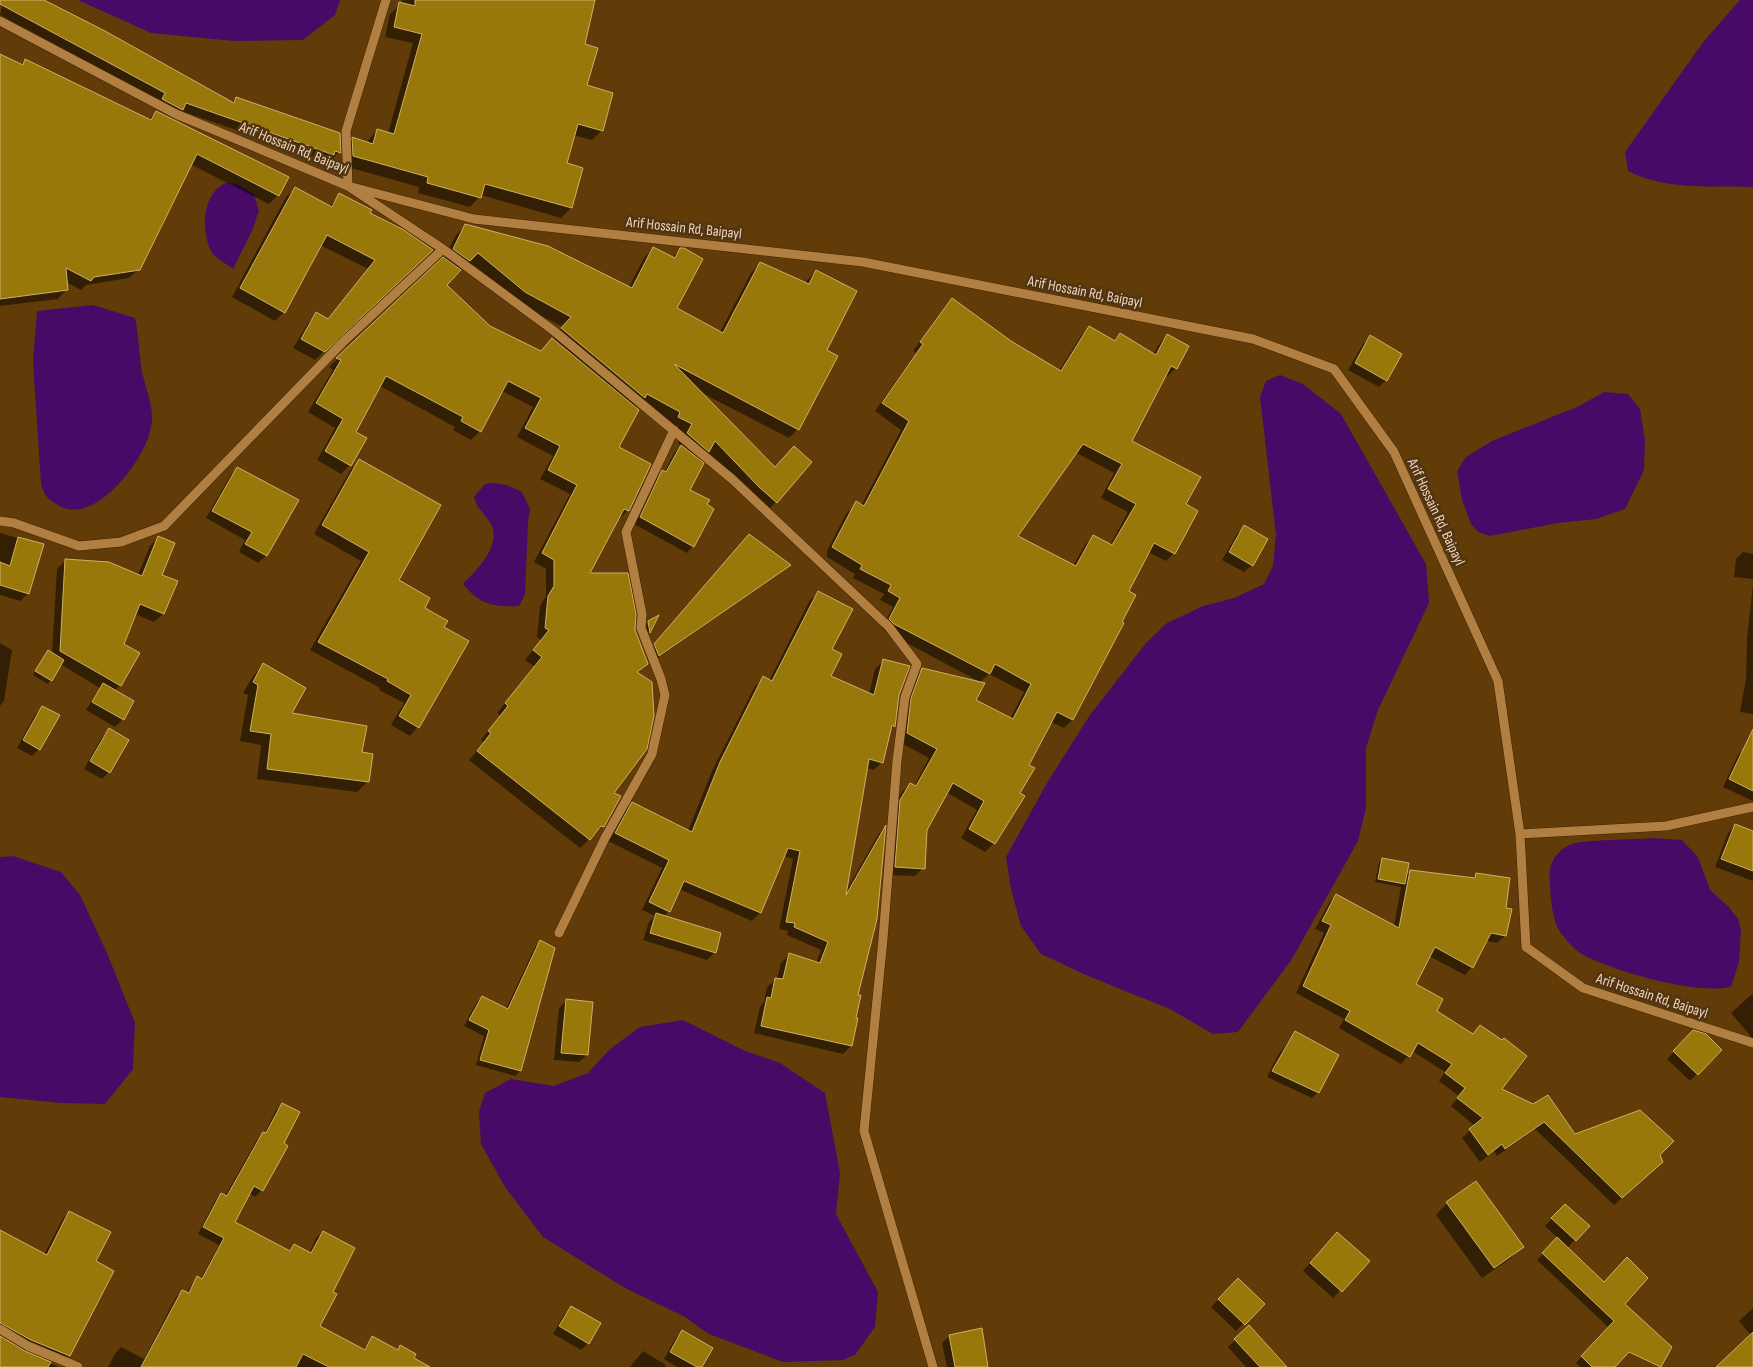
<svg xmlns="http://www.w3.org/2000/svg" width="1753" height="1367" font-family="'Sofia Sans Condensed',sans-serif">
<rect width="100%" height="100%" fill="#613c08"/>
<path fill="#470b67" d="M 78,0 L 340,0 L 335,15 L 303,40 L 234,41 L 151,33 Z
M 1740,0 L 1753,0 L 1753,187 C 1713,186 1664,190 1628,171 L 1625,152 L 1704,41 Z
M 225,183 L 237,184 L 254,194 L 259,211 L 252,231 L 233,269 C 227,264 215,258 211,251 C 201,230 202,195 225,183 Z
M 93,305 L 135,318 C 139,336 139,354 142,372 C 145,386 152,402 152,417 C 153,422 150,430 149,435 C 140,466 91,529 56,504 C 47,498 44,495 41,484 L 33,361 L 37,311 Z
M 1280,375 L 1303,384 L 1341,414 L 1426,564 L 1429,603 L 1378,710 L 1366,748 L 1366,808 L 1358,841 L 1292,959 L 1238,1032 L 1213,1034 L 1170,1009 L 1088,976 L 1041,954 L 1021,926 L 1011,889 L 1006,857 L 1047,783 L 1090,715 L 1146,643 L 1167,623 L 1203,606 L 1234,598 L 1264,584 L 1273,566 L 1276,535 L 1260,397 L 1266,381 Z
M 1604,392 L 1628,394 L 1640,409 L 1645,440 L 1644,470 L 1625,509 L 1596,519 L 1558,523 L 1490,536 L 1478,532 L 1471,524 L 1462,500 L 1457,471 L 1466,457 L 1492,441 L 1579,406 Z
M 494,483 L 507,485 L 522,492 L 530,509 L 528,522 L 525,594 L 519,606 C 493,607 480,605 463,584 C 477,570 502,545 491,524 C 485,514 477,509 474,497 L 485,484 Z
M 1653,838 L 1682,840 L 1698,857 L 1710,890 L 1729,907 L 1738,919 L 1741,930 L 1739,962 L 1731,987 C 1696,995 1611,971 1580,953 C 1573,948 1563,937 1559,930 C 1552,918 1551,899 1550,886 C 1548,868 1552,853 1570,845 C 1581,839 1637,840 1653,838 Z
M 13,856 L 61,872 L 80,895 L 107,953 L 135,1023 L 133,1069 L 105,1104 L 61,1103 L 0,1097 L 0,857 Z
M 683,1020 L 743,1050 L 780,1063 L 825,1093 L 840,1173 L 836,1214 L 878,1292 L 875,1327 L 855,1355 L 843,1360 L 783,1362 L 709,1334 L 685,1317 L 625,1288 L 543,1237 L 505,1187 L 481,1144 L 479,1112 L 485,1093 L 511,1079 L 554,1086 L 588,1073 L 610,1049 L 640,1027 Z"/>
<path fill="#0007" fill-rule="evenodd" d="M 3,0 L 43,0 L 231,103 L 236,98 L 339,152 L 332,159 L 329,158 L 326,161 L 181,111 L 175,117 L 156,107 L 159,100 L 0,15 Z
M 402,0 L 594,0 L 583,45 L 586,86 L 602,130 L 592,140 L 573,135 L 565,164 L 571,208 L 561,218 L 481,195 L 470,207 L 418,193 L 419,187 L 344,166 L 343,148 L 353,139 L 366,143 L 377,130 L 388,133 L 413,43 L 385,37 L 390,14 L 401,4 Z
M 0,55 L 21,65 L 25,61 L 148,120 L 156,112 L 278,195 L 269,204 L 190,164 L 139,269 L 129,278 L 86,285 L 81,290 L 66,282 L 67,289 L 58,299 L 0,306 Z
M 295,189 L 329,207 L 340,195 L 369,214 L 423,258 L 315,360 L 293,348 L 308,323 L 316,314 L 327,320 L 368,269 L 320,245 L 284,312 L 275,321 L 232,297 L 286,197 Z
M 465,226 L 629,287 L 644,258 L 654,248 L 672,258 L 680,249 L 675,308 L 720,332 L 751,273 L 761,263 L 805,283 L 816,271 L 825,350 L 798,429 L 789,438 L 700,392 L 776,502 L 767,511 L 708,452 L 699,461 L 689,491 L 693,546 L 687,553 L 634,524 L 655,479 L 664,473 L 674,453 L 681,446 L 678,443 L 683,433 L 670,426 L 672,422 L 638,404 L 617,448 L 628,510 L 619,519 L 617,518 L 588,574 L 634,630 L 647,663 L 637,673 L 613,793 L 603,826 L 580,848 L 469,760 L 484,743 L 481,740 L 500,715 L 497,713 L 535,667 L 525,660 L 541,640 L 537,637 L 540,606 L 546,596 L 546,569 L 534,562 L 570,494 L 540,479 L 553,456 L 517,437 L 533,407 L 502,391 L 480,431 L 471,440 L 453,430 L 455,427 L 380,386 L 355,433 L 350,465 L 341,474 L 317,460 L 335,428 L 308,412 L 333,370 L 329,367 L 444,259 L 456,235 ZM 468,262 L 515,302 L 563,327 L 540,352 L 489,327 L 445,285 Z
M 952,299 L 1011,342 L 1059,371 L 1081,336 L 1089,328 L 1113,342 L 1120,335 L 1153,355 L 1159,344 L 1167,335 L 1176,368 L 1168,376 L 1165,375 L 1130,441 L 1185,505 L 1174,553 L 1166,561 L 1148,552 L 1127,592 L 1122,624 L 1072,720 L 1064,728 L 1051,722 L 1028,766 L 1019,794 L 1024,797 L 994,843 L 985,852 L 961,838 L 977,810 L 946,792 L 925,830 L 923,868 L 915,876 L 887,875 L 892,809 L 902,792 L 910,784 L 914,786 L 929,758 L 899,742 L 903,708 L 914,678 L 922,670 L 1010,719 L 1024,692 L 989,674 L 980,682 L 886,632 L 882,628 L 893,607 L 880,600 L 884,594 L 853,578 L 855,574 L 827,557 L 827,551 L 846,514 L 855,506 L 861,506 L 901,430 L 875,411 L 916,353 L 913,351 ZM 1075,452 L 1114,473 L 1101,498 L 1128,512 L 1110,545 L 1093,537 L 1085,545 L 1073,566 L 1016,536 Z
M 1371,337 L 1386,380 L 1379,387 L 1348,370 L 1363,344 Z
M 359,461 L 397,581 L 443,628 L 418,727 L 410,736 L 391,725 L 404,703 L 379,690 L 380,688 L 310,650 L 361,561 L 314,534 L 351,469 Z
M 237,468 L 297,501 L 266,556 L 258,563 L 239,552 L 245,540 L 206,518 L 230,476 Z
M 1245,527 L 1252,565 L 1244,572 L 1222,560 L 1237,534 Z
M 0,533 L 42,545 L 28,594 L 20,601 L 0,595 Z
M 158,538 L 161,575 L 176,582 L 163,614 L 154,622 L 135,614 L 122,644 L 138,654 L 120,685 L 114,691 L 132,702 L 123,719 L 115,727 L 86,710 L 100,688 L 60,664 L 48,684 L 33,675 L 45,655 L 48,652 L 52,654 L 57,569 L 65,561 L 138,575 L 150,546 Z
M 742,543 L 789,565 L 651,663 L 647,652 Z
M 1743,552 L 1753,554 L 1753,579 L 1734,577 L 1736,559 Z
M 1753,584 L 1753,714 L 1740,712 L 1746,679 L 1747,639 Z
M 818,593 L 830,650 L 830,677 L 869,694 L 875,669 L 883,661 L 898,695 L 894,726 L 889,731 L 882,762 L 874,770 L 867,768 L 846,891 L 878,835 L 884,828 L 857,996 L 855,1019 L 857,1019 L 851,1046 L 843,1054 L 754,1033 L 760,1007 L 764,1002 L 767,987 L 777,979 L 781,963 L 789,955 L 816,963 L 821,950 L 787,935 L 788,931 L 779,929 L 793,859 L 783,856 L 760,913 L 752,921 L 679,889 L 669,911 L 663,917 L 715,952 L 707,960 L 643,940 L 649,922 L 655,916 L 642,910 L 662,868 L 608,841 L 625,811 L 633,803 L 688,831 L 712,771 L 755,686 L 763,678 L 769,681 L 810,600 Z
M 656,618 L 649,632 L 642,638 L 641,629 Z
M 0,643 L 12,650 L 4,701 L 0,706 Z
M 263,665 L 290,714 L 361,753 L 368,781 L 357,792 L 257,779 L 261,745 L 240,741 L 248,695 L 243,693 L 253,676 Z
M 43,707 L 39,749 L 32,756 L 17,748 L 35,715 Z
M 109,730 L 109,772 L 102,779 L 84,769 L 102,737 Z
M 1753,741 L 1753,801 L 1723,787 L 1738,755 Z
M 1735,826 L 1753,833 L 1753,881 L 1715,867 L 1728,833 Z
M 1382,859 L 1405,877 L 1411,871 L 1472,879 L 1476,875 L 1505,909 L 1505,936 L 1497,943 L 1486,941 L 1472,967 L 1465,975 L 1429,956 L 1414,984 L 1500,1089 L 1574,1136 L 1658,1155 L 1654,1170 L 1614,1205 L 1535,1129 L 1497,1156 L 1494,1151 L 1480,1162 L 1462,1138 L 1475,1126 L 1451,1106 L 1459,1096 L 1439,1081 L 1445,1072 L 1412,1051 L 1401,1064 L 1339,1028 L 1344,1019 L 1296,993 L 1324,933 L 1315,929 L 1329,903 L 1336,895 L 1394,926 L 1401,887 L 1375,882 L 1379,863 Z
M 540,942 L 520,1071 L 515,1076 L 476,1065 L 484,1036 L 464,1026 L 476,1003 L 482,997 L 506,1009 L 535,947 Z
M 1752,994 L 1753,996 L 1753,1039 L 1731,1013 Z
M 566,1001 L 587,1055 L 579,1062 L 554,1060 L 559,1008 Z
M 1296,1032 L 1338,1056 L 1318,1092 L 1312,1098 L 1267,1077 L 1278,1055 Z
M 1694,1032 L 1720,1050 L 1690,1081 L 1667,1059 Z
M 283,1104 L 282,1144 L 262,1190 L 255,1197 L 249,1193 L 233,1223 L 288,1252 L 294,1245 L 309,1253 L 316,1238 L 323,1232 L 331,1292 L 318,1326 L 363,1350 L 373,1338 L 396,1350 L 400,1347 L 408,1367 L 108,1367 L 115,1354 L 121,1347 L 144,1359 L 176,1297 L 182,1291 L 186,1293 L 197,1278 L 200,1280 L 219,1245 L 198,1234 L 215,1201 L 221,1194 L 225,1196 L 257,1140 L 264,1134 L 276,1110 Z
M 1447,1203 L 1522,1247 L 1511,1258 L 1482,1278 L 1436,1215 Z
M 1565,1205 L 1588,1226 L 1567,1248 L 1623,1304 L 1613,1367 L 1580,1367 L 1576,1363 L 1609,1328 L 1537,1260 L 1558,1238 L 1545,1226 Z
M 69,1212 L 94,1262 L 112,1271 L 69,1356 L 62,1362 L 0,1332 L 0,1231 L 44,1255 L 63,1218 Z
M 1330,1241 L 1368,1261 L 1333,1298 L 1303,1271 Z
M 1238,1280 L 1263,1304 L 1236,1331 L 1211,1307 Z
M 571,1308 L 588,1343 L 581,1350 L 553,1334 L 564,1315 Z
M 1753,1308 L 1753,1367 L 1718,1367 L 1751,1335 L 1739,1321 Z
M 683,1331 L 700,1367 L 677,1367 L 664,1359 L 675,1339 Z
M 950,1336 L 987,1367 L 947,1367 L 942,1343 Z
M 0,1337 L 24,1353 L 59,1367 L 0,1367 Z
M 1235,1340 L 1271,1367 L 1246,1367 L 1228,1347 Z
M 643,1351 L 666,1365 L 665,1367 L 630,1367 Z"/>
<path fill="#98770b" stroke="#ceb166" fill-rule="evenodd" d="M 0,0 L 44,0 L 105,31 L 234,103 L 236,97 L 340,133 L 341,153 L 335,151 L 334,155 L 186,103 L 183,110 L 179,108 L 162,99 L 165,93 L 0,4 Z
M 415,0 L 595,0 L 585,44 L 598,48 L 587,85 L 613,93 L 603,131 L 578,124 L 567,163 L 583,168 L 572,208 L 485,184 L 481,198 L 427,183 L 428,177 L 353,156 L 352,137 L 373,144 L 377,129 L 394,134 L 422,34 L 394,27 L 399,2 L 415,6 Z
M 0,54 L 23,65 L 25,59 L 151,120 L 156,111 L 289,177 L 279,196 L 197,154 L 140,270 L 94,277 L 91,281 L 66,268 L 68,290 L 0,299 Z
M 295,187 L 332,207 L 339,193 L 372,210 L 370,213 L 404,230 L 433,250 L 325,352 L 301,339 L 316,312 L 328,319 L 375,260 L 327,235 L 285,313 L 240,288 Z
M 465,224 L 548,246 L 632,288 L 653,247 L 675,258 L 680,248 L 684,248 L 703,259 L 677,308 L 723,333 L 760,262 L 809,284 L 816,270 L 857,291 L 827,350 L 838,356 L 799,430 L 674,364 L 775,467 L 794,446 L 812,462 L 777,503 L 759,487 L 715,441 L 709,452 L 687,433 L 692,424 L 678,417 L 680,412 L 647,394 L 645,398 L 561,328 L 571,317 L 525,292 L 478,253 L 470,261 L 453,249 Z
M 443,257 L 461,270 L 447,285 L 490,326 L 541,351 L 552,338 L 639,410 L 619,447 L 651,464 L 629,511 L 624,509 L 590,573 L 628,573 L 636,614 L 635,630 L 648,664 L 637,672 L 652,682 L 654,716 L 647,749 L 614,793 L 621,796 L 604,827 L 601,826 L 590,840 L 477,751 L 491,733 L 488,731 L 508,706 L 505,703 L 542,657 L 533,650 L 549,630 L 545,628 L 548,596 L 554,586 L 554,560 L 542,553 L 577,485 L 548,470 L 560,446 L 525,428 L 541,398 L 508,381 L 481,432 L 461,421 L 463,417 L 386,376 L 356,432 L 367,438 L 351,466 L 325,451 L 343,419 L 316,403 L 341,360 L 336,358 Z
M 952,298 L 1011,341 L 1061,371 L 1089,326 L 1115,341 L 1120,333 L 1156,355 L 1167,334 L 1189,346 L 1177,369 L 1171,366 L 1132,441 L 1201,477 L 1186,504 L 1198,511 L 1175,554 L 1154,543 L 1129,591 L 1136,595 L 1122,622 L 1124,623 L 1073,720 L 1057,712 L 1029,765 L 1035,768 L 1020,793 L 1025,796 L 995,844 L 969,829 L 984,801 L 953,783 L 927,830 L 925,869 L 895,867 L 900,800 L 910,783 L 916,786 L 937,749 L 907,733 L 911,698 L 922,668 L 985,683 L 976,700 L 1013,719 L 1031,684 L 995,664 L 990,674 L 894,624 L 889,619 L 900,598 L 888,591 L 891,585 L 860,569 L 862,565 L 832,547 L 856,501 L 864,506 L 909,421 L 882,403 L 923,344 L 920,342 ZM 1083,444 L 1122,464 L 1108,489 L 1136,504 L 1112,545 L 1093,535 L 1076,566 L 1018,536 Z
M 1370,335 L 1402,354 L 1387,381 L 1355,363 Z
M 681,445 L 704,463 L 690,490 L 710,500 L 707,504 L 714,509 L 694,547 L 640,517 L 662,470 L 666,472 Z
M 359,459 L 441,505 L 399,580 L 430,598 L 425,608 L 448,621 L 444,627 L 469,641 L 419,728 L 399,716 L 411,695 L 387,681 L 388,679 L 318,642 L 369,552 L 322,525 Z
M 237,467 L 299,500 L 267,556 L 245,544 L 252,532 L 212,511 Z
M 1244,525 L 1268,539 L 1253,566 L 1229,552 Z
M 749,534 L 791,565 L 659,656 L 654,644 Z
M 158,536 L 175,543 L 162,575 L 178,581 L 164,614 L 140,604 L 124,644 L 140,653 L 121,686 L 60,651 L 65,559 L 109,562 L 142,576 Z
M 18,537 L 44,544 L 29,594 L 0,585 L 0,562 L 10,566 Z
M 818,591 L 853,609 L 832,649 L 842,654 L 831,676 L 874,695 L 883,659 L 910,666 L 899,695 L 895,727 L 892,725 L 883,763 L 869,759 L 846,895 L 886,825 L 877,919 L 858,995 L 861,995 L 856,1018 L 858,1018 L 852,1046 L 761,1026 L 767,997 L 771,998 L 775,978 L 783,979 L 789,953 L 820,963 L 828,942 L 794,927 L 795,923 L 786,922 L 800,851 L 788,848 L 761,913 L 684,881 L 670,912 L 649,902 L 669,860 L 615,833 L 632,802 L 692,832 L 720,762 L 763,676 L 772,681 Z
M 659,615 L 650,633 L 648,621 Z
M 48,650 L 64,660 L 52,681 L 35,671 Z
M 263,663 L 306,688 L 292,713 L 367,726 L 362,752 L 373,754 L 369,782 L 267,769 L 271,734 L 250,731 L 258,685 L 253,682 Z
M 103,683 L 134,701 L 124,720 L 92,702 Z
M 42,706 L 60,715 L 40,750 L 23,740 Z
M 109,728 L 129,740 L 110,773 L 90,761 Z
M 1753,729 L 1753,791 L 1729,779 Z
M 1735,824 L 1753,831 L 1753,871 L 1721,859 Z
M 1382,858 L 1409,863 L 1405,884 L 1378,879 Z
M 1410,870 L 1475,878 L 1476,873 L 1510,878 L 1506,908 L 1512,909 L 1506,936 L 1491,933 L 1473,968 L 1435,947 L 1416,984 L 1443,999 L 1437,1011 L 1473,1034 L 1480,1025 L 1502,1040 L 1504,1038 L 1527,1056 L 1502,1089 L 1533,1104 L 1548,1095 L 1575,1134 L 1640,1110 L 1674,1141 L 1660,1155 L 1663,1162 L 1622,1198 L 1544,1122 L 1505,1149 L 1502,1144 L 1488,1155 L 1469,1129 L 1483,1118 L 1457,1098 L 1465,1088 L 1445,1073 L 1452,1064 L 1418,1043 L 1410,1057 L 1345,1020 L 1350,1011 L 1303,986 L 1331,925 L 1322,921 L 1336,894 L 1399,928 Z
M 656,913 L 721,933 L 716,953 L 650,933 Z
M 540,940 L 555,948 L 521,1071 L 480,1060 L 489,1030 L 469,1020 L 482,996 L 508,1009 Z
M 566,999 L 593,1002 L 588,1055 L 561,1053 Z
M 1693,1030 L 1706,1034 L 1722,1050 L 1698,1075 L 1673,1051 Z
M 1295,1031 L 1339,1055 L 1319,1093 L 1272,1071 Z
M 282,1103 L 300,1112 L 284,1143 L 288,1146 L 263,1191 L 254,1186 L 235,1222 L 290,1251 L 294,1244 L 311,1253 L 323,1231 L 355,1248 L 333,1292 L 337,1294 L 320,1326 L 365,1350 L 372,1336 L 398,1350 L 400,1345 L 416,1354 L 414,1358 L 430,1367 L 329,1367 L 303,1354 L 296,1367 L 141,1367 L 182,1290 L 189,1293 L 197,1276 L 202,1279 L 224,1238 L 203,1227 L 221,1193 L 227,1196 L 263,1132 L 266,1133 Z
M 1476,1181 L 1524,1247 L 1494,1268 L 1446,1202 Z
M 1565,1204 L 1590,1226 L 1576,1241 L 1551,1218 Z
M 69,1211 L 111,1232 L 96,1261 L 114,1271 L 70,1356 L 31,1340 L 0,1323 L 0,1230 L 47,1255 Z
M 1337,1232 L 1370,1261 L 1342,1292 L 1310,1263 Z
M 1557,1237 L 1604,1282 L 1627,1257 L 1648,1278 L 1625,1304 L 1672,1347 L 1661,1367 L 1629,1352 L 1615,1367 L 1592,1367 L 1581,1356 L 1614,1321 L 1542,1253 Z
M 1238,1278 L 1265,1304 L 1245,1325 L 1218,1299 Z
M 571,1306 L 601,1323 L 589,1344 L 559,1326 Z
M 1249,1325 L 1287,1367 L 1260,1367 L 1234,1339 Z
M 982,1328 L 988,1367 L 955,1367 L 949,1335 Z
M 682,1330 L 713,1348 L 702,1367 L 697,1367 L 670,1352 Z
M 1753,1332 L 1753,1367 L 1716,1367 Z
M 0,1336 L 25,1351 L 51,1362 L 48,1367 L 0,1367 Z"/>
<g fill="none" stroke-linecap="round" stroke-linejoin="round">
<g stroke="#3f2503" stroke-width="10">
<path id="minor" d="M 386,0 L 346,131 L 348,186 L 443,249 L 554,331 L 732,479 L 889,627 L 917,664 L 905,697 L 897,761 L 883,939 L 864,1131 L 933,1367
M 0,21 L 176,114 L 348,186 L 474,219 L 863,262 L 1253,339 L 1334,369 L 1394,452 L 1498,681 L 1520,834 L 1526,947 L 1583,988 L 1753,1043
M 0,521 L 14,523 L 79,546 L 121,542 L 164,526 L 342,343 L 443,249
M 1520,834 L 1666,826 L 1753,807
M 559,933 L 605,838 L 652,754 L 665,695 L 661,679 L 641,628 L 642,614 L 626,532 L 674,430
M 0,1329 L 28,1346 L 78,1367"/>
</g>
<use href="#minor" stroke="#b27f42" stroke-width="9"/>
</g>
<g text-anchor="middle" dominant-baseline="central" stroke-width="5" stroke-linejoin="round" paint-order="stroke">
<g font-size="15" fill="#f0d4b7" stroke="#4f3514">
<text transform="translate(294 148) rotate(22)">Arif Hossain Rd, Baipayl</text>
<text transform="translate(684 228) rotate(6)">Arif Hossain Rd, Baipayl</text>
<text transform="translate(1085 292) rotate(11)">Arif Hossain Rd, Baipayl</text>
<text transform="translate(1436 512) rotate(65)">Arif Hossain Rd, Baipayl</text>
<text transform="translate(1652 996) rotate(18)">Arif Hossain Rd, Baipayl</text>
</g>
</g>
</svg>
